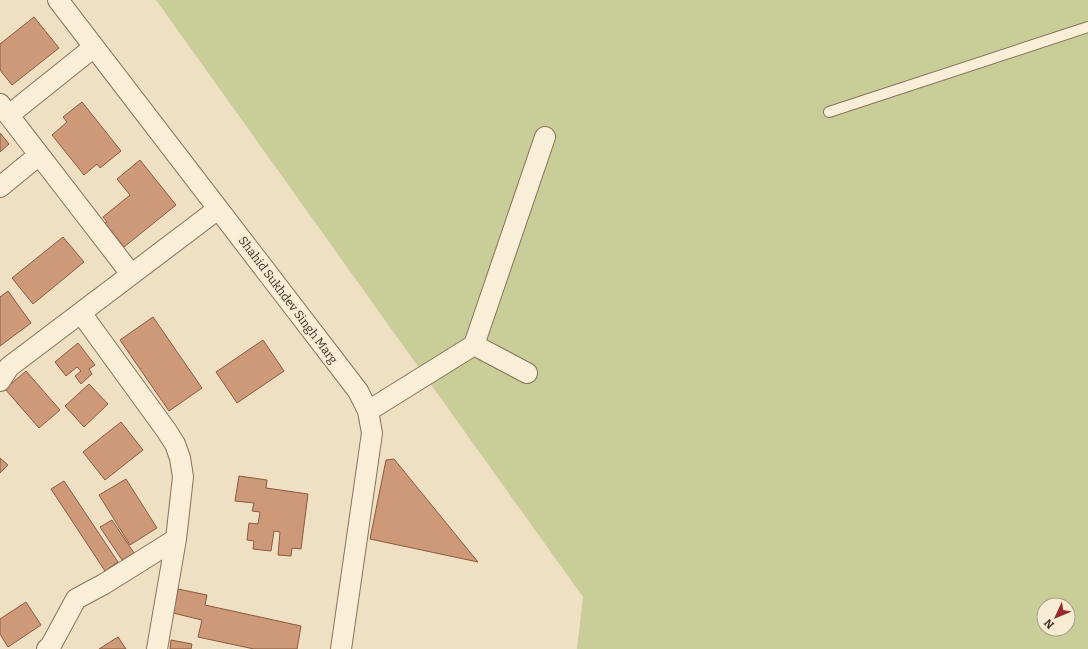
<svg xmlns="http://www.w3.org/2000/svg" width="1088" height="649" font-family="Bitter,serif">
<rect width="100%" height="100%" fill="#efe0c3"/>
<path fill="#c9cd97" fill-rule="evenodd" d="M 156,0 L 1088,0 L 1088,649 L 577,649 L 583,597 ZM 1044,605 L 1068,605 L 1068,629 L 1044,629 Z"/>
<path fill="#cd9979" stroke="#895a3f" d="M 34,17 L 59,48 L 12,85 L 0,70 L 0,44 Z
M 82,102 L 121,151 L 100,168 L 97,164 L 84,175 L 52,135 L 67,122 L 63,117 Z
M 0,133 L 9,144 L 0,152 Z
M 140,160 L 176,205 L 124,247 L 105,223 L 107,222 L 103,217 L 130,195 L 117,179 Z
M 63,237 L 84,262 L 33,304 L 12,278 Z
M 8,291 L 31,323 L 0,346 L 0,297 Z
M 153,317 L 202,388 L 169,411 L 120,340 Z
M 263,340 L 284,371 L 237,403 L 216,372 Z
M 78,343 L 95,365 L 89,369 L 92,374 L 81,384 L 75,376 L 81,371 L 77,367 L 66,376 L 55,362 Z
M 26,371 L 60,410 L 39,428 L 5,389 Z
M 89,384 L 108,404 L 84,427 L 65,406 Z
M 121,422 L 143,450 L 105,480 L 83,452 Z
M 0,458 L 8,465 L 0,473 Z
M 394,459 L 478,562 L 370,539 L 386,460 Z
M 239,476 L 267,480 L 266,488 L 308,494 L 301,549 L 292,548 L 291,556 L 278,555 L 280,532 L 274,531 L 271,551 L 253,549 L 254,541 L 247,540 L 249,523 L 258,524 L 260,512 L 252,511 L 254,503 L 235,501 Z
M 126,479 L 157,528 L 130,545 L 99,495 Z
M 64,481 L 118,562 L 105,571 L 51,489 Z
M 112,520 L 134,553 L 122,560 L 100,527 Z
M 178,589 L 207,595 L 205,605 L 301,626 L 297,649 L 254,649 L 198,637 L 202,620 L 173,613 Z
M 26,602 L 41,625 L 8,647 L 0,634 L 0,619 Z
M 118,637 L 126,649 L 99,649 Z
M 171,640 L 192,644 L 191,649 L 170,649 Z"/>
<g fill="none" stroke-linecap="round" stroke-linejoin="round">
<g stroke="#89715a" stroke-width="12">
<path id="lane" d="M 829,112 L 1088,27"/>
</g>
<g stroke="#89715a" stroke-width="22">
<path id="street" d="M 58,0 L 358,391 L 368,411 L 372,433 L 341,649
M 0,104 L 131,274
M 9,115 L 94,47
M 0,187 L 39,155
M 81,313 L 166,430 L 175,444 L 180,458 L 183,477 L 176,539 L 157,649
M 474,345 L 527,373
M 0,381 L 9,367 L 218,209
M 368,411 L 474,345 L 545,137
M 47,649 L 50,647 L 76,599 L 104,584 L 176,539"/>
</g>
<use href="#lane" stroke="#f9eed7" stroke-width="10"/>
<use href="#street" stroke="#f9eed7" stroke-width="20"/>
</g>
<g text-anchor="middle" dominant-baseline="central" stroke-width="4" stroke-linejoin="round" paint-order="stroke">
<g font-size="12" fill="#392a1e" stroke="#f6ebd3">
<text transform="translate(288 300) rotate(53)">Shahid Sukhdev Singh Marg</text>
</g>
</g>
<g transform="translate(1056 617) rotate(226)"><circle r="19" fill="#f6ebd3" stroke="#aa9e8b"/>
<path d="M0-3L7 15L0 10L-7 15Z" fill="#99292e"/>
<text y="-6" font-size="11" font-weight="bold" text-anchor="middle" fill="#392a1e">N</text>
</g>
</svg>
